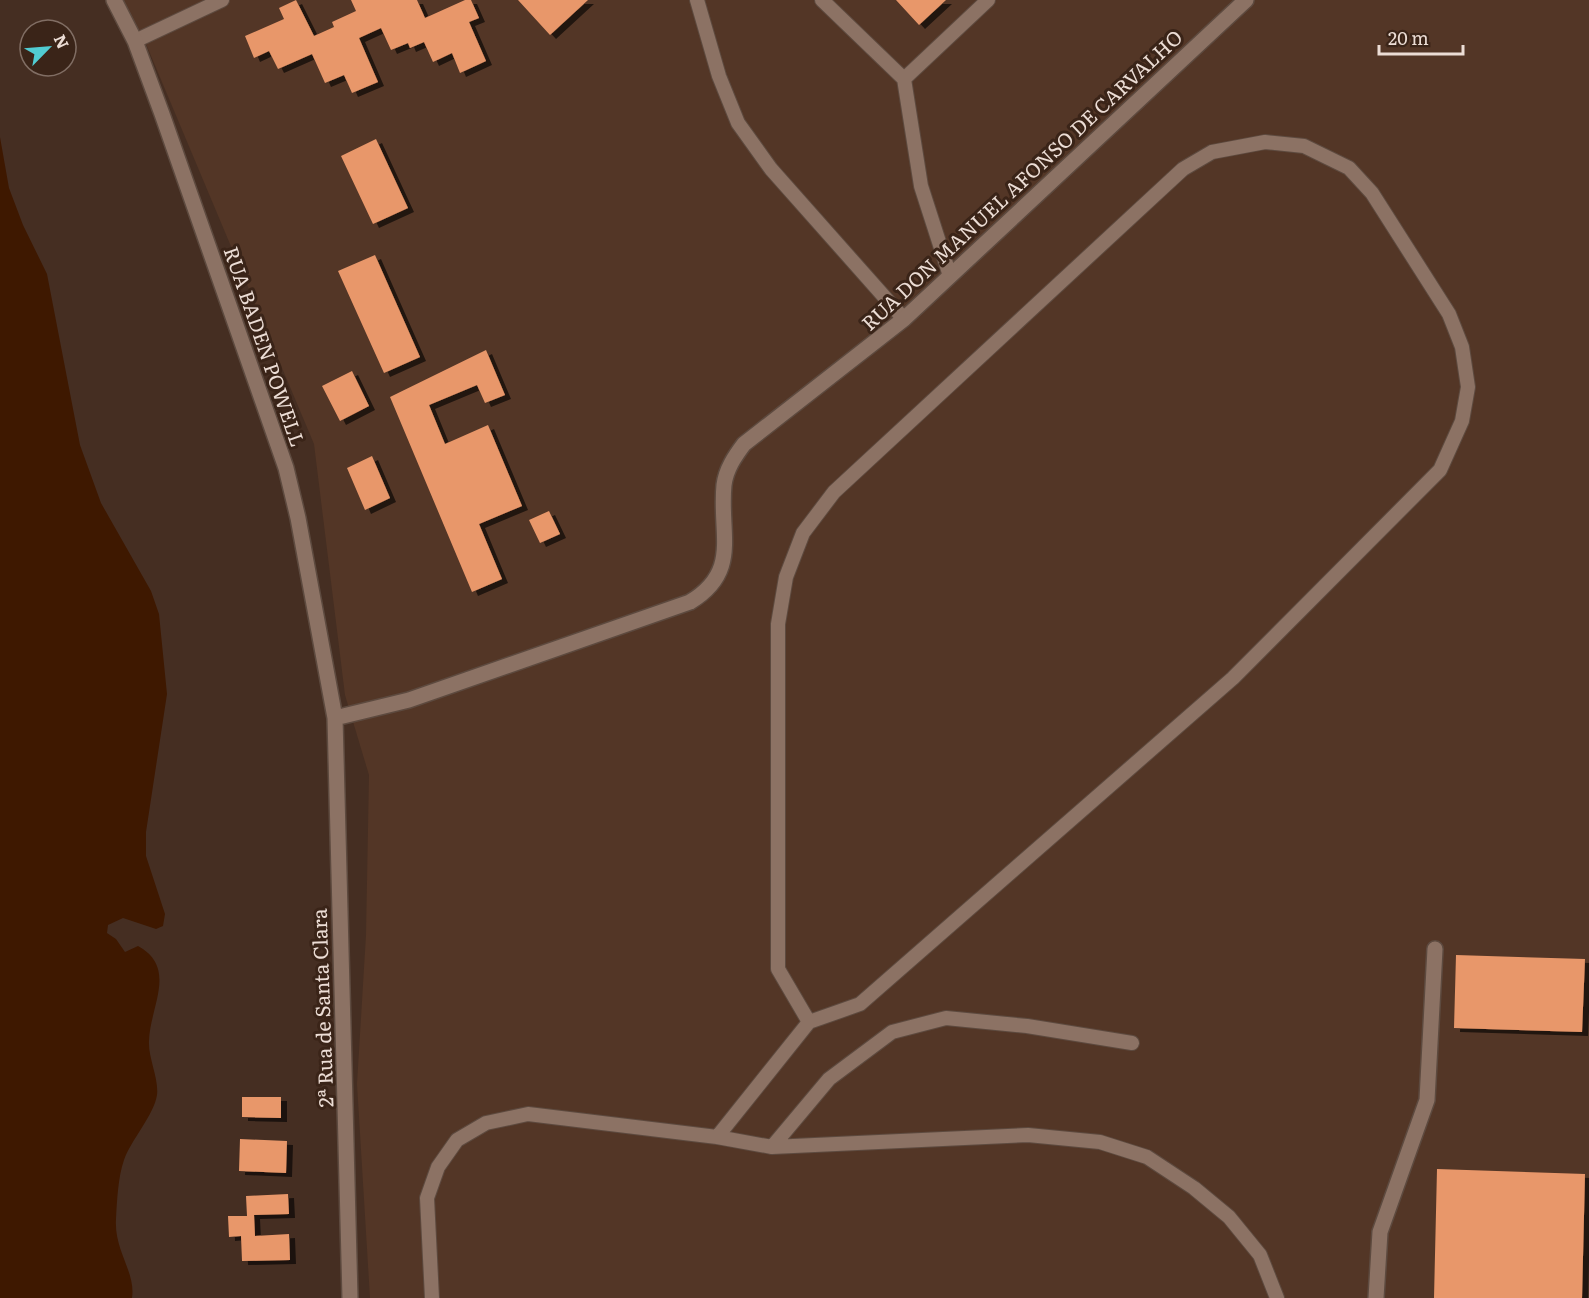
<svg xmlns="http://www.w3.org/2000/svg" width="1589" height="1298" font-family="Literata,serif">
<defs>
<filter id="shadow"><feDropShadow dx="6" dy="4" stdDeviation="0" flood-color="#0009"/></filter>
</defs>
<rect width="100%" height="100%" fill="#452e22"/>
<path fill="#533626" d="M 122,0 L 1589,0 L 1589,1298 L 370,1298 L 357,1084 L 366,935 L 369,775 L 345,695 L 314,444 L 146,44 Z"/>
<path fill="#3e1800" d="M 0,137 L 9,188 L 23,225 L 47,274 L 80,445 L 101,503 L 151,591 L 159,614 L 167,694 L 146,832 L 146,856 L 165,914 L 163,926 L 156,929 L 123,918 L 108,925 L 107,933 L 116,939 L 125,952 L 138,946 C 178,968 150,1006 149,1041 C 148,1058 159,1078 157,1095 C 154,1115 131,1140 124,1160 C 118,1177 117,1201 116,1219 C 114,1251 136,1272 132,1298 L 0,1298 Z"/>
<path fill="#e8976a" filter="url(#shadow)" d="M 296,0 L 314,36 L 334,27 L 332,22 L 356,11 L 351,0 L 417,0 L 425,18 L 465,0 L 471,0 L 479,18 L 469,22 L 486,61 L 460,73 L 452,53 L 433,62 L 424,42 L 410,48 L 408,43 L 391,50 L 381,28 L 359,38 L 378,82 L 352,93 L 344,75 L 325,83 L 312,54 L 278,69 L 269,51 L 254,58 L 245,36 L 284,19 L 279,8 Z
M 518,0 L 588,0 L 550,35 Z
M 896,0 L 946,0 L 919,25 Z
M 376,139 L 408,208 L 373,224 L 341,156 Z
M 375,255 L 420,357 L 384,373 L 338,271 Z
M 486,350 L 505,395 L 485,403 L 477,385 L 429,405 L 445,444 L 488,425 L 522,506 L 479,524 L 502,579 L 472,592 L 390,397 Z
M 352,371 L 369,406 L 340,421 L 322,386 Z
M 372,456 L 390,498 L 365,510 L 347,468 Z
M 549,511 L 560,534 L 540,543 L 529,520 Z
M 1456,955 L 1585,959 L 1582,1032 L 1454,1028 Z
M 242,1097 L 281,1097 L 281,1118 L 242,1117 Z
M 240,1139 L 287,1141 L 286,1173 L 239,1171 Z
M 1437,1169 L 1585,1174 L 1582,1298 L 1434,1298 Z
M 288,1194 L 289,1214 L 254,1215 L 255,1236 L 289,1234 L 290,1260 L 242,1261 L 241,1236 L 229,1237 L 228,1216 L 247,1216 L 246,1196 Z"/>
<g fill="none" stroke-linecap="round" stroke-linejoin="round">
<g stroke="#5d4a3f" stroke-width="16">
<path id="lane" d="M 697,0 L 719,76 L 738,123 L 771,169 L 904,319
M 822,0 L 904,79
M 135,41 L 222,0
M 950,276 L 921,186 L 904,79 L 988,0
M 717,1137 L 809,1022 L 860,1004 L 1233,678 L 1440,470 L 1462,421 L 1468,387 L 1462,347 L 1449,314 L 1372,193 L 1349,168 L 1304,146 L 1265,142 L 1212,152 L 1183,169 L 834,492 L 803,533 L 786,577 L 778,624 L 778,969 L 809,1022
M 772,1147 L 829,1079 L 892,1032 L 946,1018 L 1027,1026 L 1132,1043
M 432,1298 L 427,1198 L 438,1167 L 457,1140 L 486,1123 L 528,1114 L 717,1137 L 772,1147 L 1028,1135 L 1100,1142 L 1147,1157 L 1194,1188 L 1229,1217 L 1260,1255 L 1277,1298"/>
</g>
<g stroke="#5d4a3f" stroke-width="18">
<path id="street" d="M 114,0 L 135,41 L 162,114 L 286,468 L 298,518 L 335,718 L 350,1298
M 335,718 L 409,700 L 690,602 C 741,571 719,534 724,485 C 726,469 735,456 744,444 L 904,319 L 1246,0
M 1376,1298 L 1380,1232 L 1427,1100 L 1435,949"/>
</g>
<use href="#lane" stroke="#8c7264" stroke-width="14"/>
<use href="#street" stroke="#8c7264" stroke-width="15"/>
</g>
<g text-anchor="middle" dominant-baseline="central" stroke-width="6" stroke-linejoin="round" paint-order="stroke">
<g font-size="20" fill="#ecddd5" stroke="#3a2418">
<text transform="translate(1021 179) rotate(-43)">RUA DON MANUEL AFONSO DE CARVALHO</text>
<text transform="translate(266 346) rotate(71)">RUA BADEN POWELL</text>
<text transform="translate(321 1008) rotate(-92)">2ª Rua de Santa Clara</text>
</g>
</g>
<g transform="translate(48 48) rotate(65)"><circle r="28" fill="#3a2418" stroke="#816e64" stroke-width="1.5"/>
<path d="M0-4.5L10 22L0 15L-10 22Z" fill="#51ccd2"/>
<text y="-9" font-size="16" font-weight="bold" text-anchor="middle" fill="#ecddd5">N</text>
</g>
<path d="M1379 45v9h84v-9" fill="none" stroke="#ecddd5" stroke-width="3"/>
<text x="1388" y="45" font-size="18" fill="#ecddd5" stroke="#3a2418" stroke-width="4.5" paint-order="stroke">20 m</text>
</svg>
